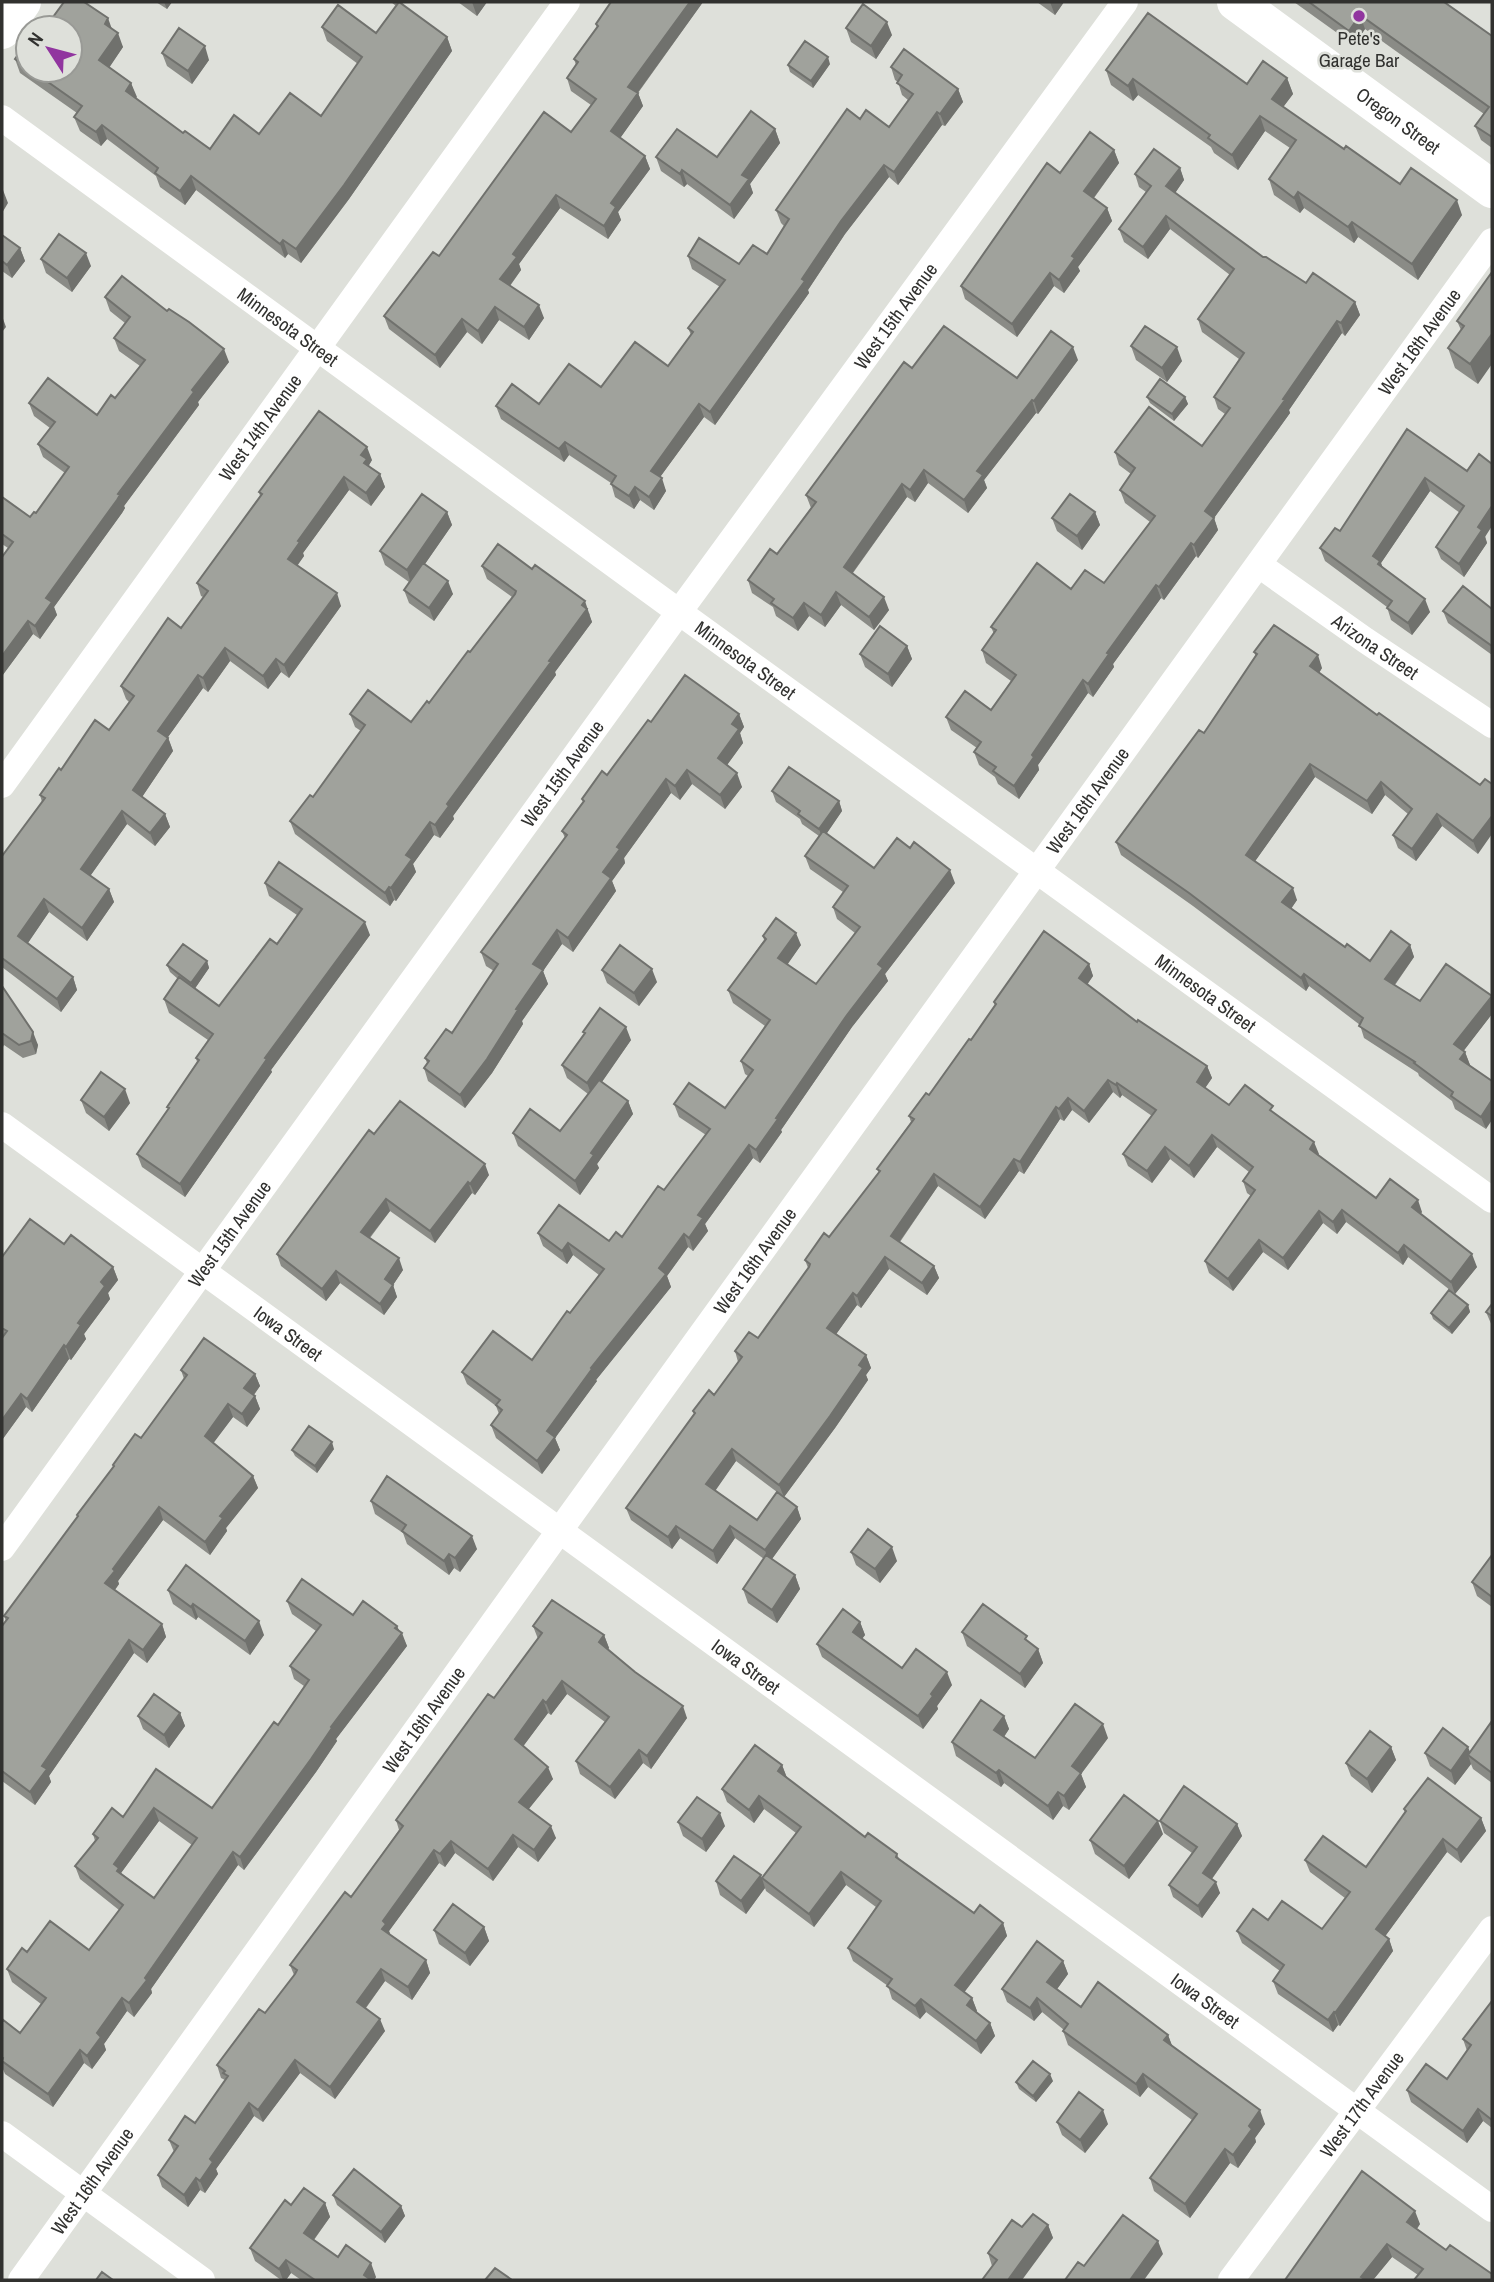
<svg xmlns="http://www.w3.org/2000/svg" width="1494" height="2282" font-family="'Archivo Narrow',sans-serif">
<rect width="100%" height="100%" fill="#dee0da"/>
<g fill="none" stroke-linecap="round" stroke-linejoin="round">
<g stroke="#fff" stroke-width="26">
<path id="s1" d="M 2,118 L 679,612 L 1492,1200"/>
<path id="s2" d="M 1259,565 L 1365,640 L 1492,725"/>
<path id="s3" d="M 2,785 L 567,2"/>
<path id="s4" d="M 2,1125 L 1492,2209"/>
<path id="s5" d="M 2,1548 L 679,612 L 1125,2"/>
<path d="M 2,2134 L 202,2280"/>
<path id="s6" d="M 21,2280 L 560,1530 L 1492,241"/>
<path id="s7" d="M 1231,2280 L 1492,1929"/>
</g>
<g stroke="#fff" stroke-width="38">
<path id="s8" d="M 1236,2 L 1492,189"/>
<path d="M 2,30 L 22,2"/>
</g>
</g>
<path fill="#8a8b86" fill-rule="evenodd" d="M 156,2 L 172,2 L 167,9 Z
M 391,2 L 404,2 L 402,4 L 447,37 L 452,51 L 349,199 L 301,263 L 288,254 L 285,258 L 196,190 L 185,205 L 160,187 L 156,176 L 107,139 L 101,146 L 80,131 L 74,117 L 77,113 L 20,73 L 15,59 L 28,40 L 28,70 L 70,70 L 112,29 L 123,47 L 109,67 L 131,83 L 136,98 L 183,133 L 210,149 L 321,116 L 358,64 L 327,41 L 322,27 L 376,33 L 396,6 Z
M 458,2 L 487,2 L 477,16 Z
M 703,2 L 638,93 L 643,106 L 620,138 L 645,156 L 650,169 L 618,212 L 621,220 L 608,239 L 560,208 L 519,264 L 521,270 L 510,286 L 544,318 L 529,340 L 499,320 L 482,344 L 467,332 L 440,368 L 389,329 L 384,316 L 439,256 L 571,132 L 591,105 L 571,91 L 567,78 L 576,65 L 574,59 L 597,28 L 596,24 Z
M 1037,2 L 1064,2 L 1055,15 Z
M 1294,2 L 1444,2 L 1492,36 L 1492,148 L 1481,140 L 1475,126 L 1484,114 L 1365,29 L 1354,45 Z
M 846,28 L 892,35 L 876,59 L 851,42 Z
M 162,53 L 209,60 L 192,84 L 167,66 Z
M 830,64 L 813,88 L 790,72 L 788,65 Z
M 891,67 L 958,89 L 963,102 L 945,126 L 942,125 L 898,185 L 889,177 L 845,234 L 808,290 L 809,293 L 715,425 L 704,417 L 660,477 L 666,491 L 654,510 L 640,500 L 634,509 L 615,497 L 611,483 L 569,455 L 564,462 L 501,419 L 496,406 L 539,404 L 601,387 L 668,366 L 691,335 L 688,328 L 720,287 L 692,269 L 688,256 L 739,264 L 767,254 L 784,226 L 781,223 L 776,210 L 860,119 L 889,127 L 908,100 L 902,95 L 898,82 L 895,80 Z
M 1106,70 L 1247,84 L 1287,78 L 1293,94 L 1283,107 L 1344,149 L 1400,184 L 1462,215 L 1418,280 L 1358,237 L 1354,243 L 1304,208 L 1300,213 L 1274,195 L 1269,179 L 1290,148 L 1265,131 L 1238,170 L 1214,153 L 1211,147 L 1138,95 L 1133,101 L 1111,85 Z
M 775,129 L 780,143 L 750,184 L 753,193 L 734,219 L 687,184 L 684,187 L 661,171 L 656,157 L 717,157 Z
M 1114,150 L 1119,163 L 1094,198 L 1107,208 L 1112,221 L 1078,267 L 1080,271 L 1064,293 L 1054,286 L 1017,337 L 965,299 L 961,286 L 1060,173 Z
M 1180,168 L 1184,180 L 1175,193 L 1263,257 L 1306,283 L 1355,302 L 1360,315 L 1345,336 L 1342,333 L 1289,410 L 1290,413 L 1214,518 L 1218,530 L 1198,558 L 1196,556 L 1164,600 L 1161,598 L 1113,664 L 1114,667 L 1093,697 L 1088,693 L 1038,765 L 1039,770 L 1019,799 L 998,784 L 995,777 L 979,765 L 974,752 L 977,748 L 951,730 L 946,717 L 991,710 L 1011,681 L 986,663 L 982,650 L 994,634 L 991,627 L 1071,589 L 1104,583 L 1150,522 L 1125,503 L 1120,490 L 1131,474 L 1119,465 L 1115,452 L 1202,446 L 1225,414 L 1218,409 L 1214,397 L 1239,359 L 1202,332 L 1198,319 L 1230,275 L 1170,229 L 1148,259 L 1124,242 L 1119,229 L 1146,192 L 1139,187 L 1135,174 Z
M 2,235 L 20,248 L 25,261 L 12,278 L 2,271 Z
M 41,259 L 91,266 L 72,292 L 46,273 Z
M 1492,272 L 1478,384 L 1455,368 L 1448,348 L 1461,330 L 1457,321 Z
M 105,297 L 229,362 L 198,402 L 199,405 L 124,506 L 125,508 L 122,513 L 54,607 L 57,615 L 40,639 L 33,634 L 2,676 L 8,548 L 2,544 L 2,497 L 30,517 L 36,513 L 65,473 L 43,457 L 38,444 L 50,428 L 34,416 L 29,403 L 97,415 L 115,398 L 140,366 L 119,351 L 114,338 L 125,323 L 110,311 Z
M 1131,346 L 1182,361 L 1167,382 L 1136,360 Z
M 1078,360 L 1038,414 L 1036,413 L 984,480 L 987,488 L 968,513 L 928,483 L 915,502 L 907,497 L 853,573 L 889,610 L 874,630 L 841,605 L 825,627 L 809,616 L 798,631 L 776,616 L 773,607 L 752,593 L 748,580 L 777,554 L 811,508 L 806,495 L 912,368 L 1017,378 Z
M 1147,397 L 1185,397 L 1188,404 L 1174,421 L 1150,403 Z
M 1407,429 L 1467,471 L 1487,543 L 1464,577 L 1441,559 L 1436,547 L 1460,513 L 1430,491 L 1381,563 L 1382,567 L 1430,612 L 1412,635 L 1391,620 L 1387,607 L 1325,561 L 1320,548 L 1340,531 Z
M 372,460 L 369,465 L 369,466 L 380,474 L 385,487 L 371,506 L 349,490 L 303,553 L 304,556 L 297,565 L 341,606 L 289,678 L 281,672 L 268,689 L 230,661 L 208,692 L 203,688 L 168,737 L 173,751 L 142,797 L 165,814 L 170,827 L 155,846 L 127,824 L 90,876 L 109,889 L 114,902 L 87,941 L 49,912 L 28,943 L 73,977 L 77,990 L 61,1012 L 2,967 L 2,856 L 42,802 L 40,795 L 61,770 L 109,730 L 129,702 L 126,699 L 121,686 L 181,628 L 203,597 L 201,596 L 197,583 L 260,496 L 259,492 Z
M 447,512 L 452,525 L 425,564 L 453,594 L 434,621 L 409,603 L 404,590 L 409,582 L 385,565 L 380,551 Z
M 1095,512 L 1100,525 L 1082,550 L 1057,531 L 1052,518 Z
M 482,566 L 590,614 L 589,615 L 592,622 L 555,672 L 556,675 L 453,816 L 454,819 L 440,838 L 434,835 L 413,864 L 416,872 L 396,901 L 394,900 L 390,906 L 295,834 L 290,821 L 313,797 L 361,731 L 355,727 L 350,714 L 411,722 L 429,703 L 470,652 L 512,597 L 487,579 Z
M 1492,609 L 1492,655 L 1448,623 L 1443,611 Z
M 907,646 L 912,659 L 892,687 L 865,667 L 860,654 Z
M 1254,652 L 1322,668 L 1319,673 L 1377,715 L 1480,785 L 1478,854 L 1442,826 L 1416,861 L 1398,848 L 1393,835 L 1408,814 L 1385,795 L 1372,814 L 1315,777 L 1255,861 L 1297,900 L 1291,908 L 1345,947 L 1370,961 L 1410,945 L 1414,957 L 1395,985 L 1420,1001 L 1492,1014 L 1463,1051 L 1465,1052 L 1470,1065 L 1486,1129 L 1455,1109 L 1452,1101 L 1419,1076 L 1418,1073 L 1364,1038 L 1360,1025 L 1309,986 L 1306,991 L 1193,906 L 1121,855 L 1116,842 L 1204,733 L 1256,657 Z
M 739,714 L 744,727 L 740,733 L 743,743 L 727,765 L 742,787 L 725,809 L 692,784 L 680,800 L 671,793 L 624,858 L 625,863 L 612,881 L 616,891 L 573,952 L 562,944 L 543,971 L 548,984 L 522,1021 L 523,1024 L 492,1073 L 465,1108 L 428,1081 L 424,1068 L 427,1063 L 425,1058 L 452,1033 L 494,971 L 486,966 L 481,952 L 565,838 L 562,831 L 583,802 L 582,799 L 607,775 L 651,722 Z
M 772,791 L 839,801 L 842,811 L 826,834 L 874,868 L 955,883 L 885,974 L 888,981 L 852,1027 L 781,1130 L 782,1132 L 760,1163 L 753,1158 L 705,1224 L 708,1231 L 693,1251 L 688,1247 L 667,1276 L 671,1287 L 596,1380 L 597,1381 L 555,1438 L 560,1450 L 542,1474 L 496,1438 L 491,1425 L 499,1414 L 496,1406 L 467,1384 L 462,1372 L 532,1360 L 599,1275 L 573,1255 L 567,1264 L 543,1246 L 538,1233 L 609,1241 L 622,1237 L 664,1190 L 706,1135 L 679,1117 L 674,1104 L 725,1108 L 748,1076 L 745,1074 L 741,1061 L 765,1026 L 733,1003 L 728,990 L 764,940 L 763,936 L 801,945 L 787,964 L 816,984 L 855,933 L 837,919 L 833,907 L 843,892 L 810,869 L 805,856 L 819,836 L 802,824 L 800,819 L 776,802 Z
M 265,883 L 370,935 L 271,1070 L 272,1072 L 185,1197 L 142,1167 L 137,1154 L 168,1110 L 167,1107 L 197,1062 L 196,1058 L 208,1040 L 169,1013 L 164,999 L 178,979 L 170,972 L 167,965 L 207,961 L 209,968 L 195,988 L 219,1006 L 277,944 L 297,915 L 269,896 Z
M 1089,964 L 1093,976 L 1087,985 L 1137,1022 L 1207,1066 L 1212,1078 L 1205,1088 L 1229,1105 L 1275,1113 L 1318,1155 L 1376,1198 L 1422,1212 L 1420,1214 L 1477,1267 L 1455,1294 L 1408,1257 L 1403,1265 L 1346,1222 L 1337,1234 L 1323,1223 L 1288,1270 L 1263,1252 L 1233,1291 L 1209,1273 L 1205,1261 L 1251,1196 L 1247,1193 L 1243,1181 L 1249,1172 L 1217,1147 L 1194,1178 L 1170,1159 L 1152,1183 L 1128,1166 L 1123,1154 L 1152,1116 L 1122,1095 L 1120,1098 L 1113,1092 L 1089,1123 L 1072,1110 L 1064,1121 L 1060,1119 L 1024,1174 L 1019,1171 L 985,1219 L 938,1186 L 900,1242 L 934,1266 L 939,1278 L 927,1295 L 889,1269 L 861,1308 L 857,1305 L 836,1334 L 866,1355 L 871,1368 L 866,1375 L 868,1380 L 835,1428 L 784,1497 L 797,1507 L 801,1519 L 772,1559 L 795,1575 L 800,1589 L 777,1623 L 748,1603 L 743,1589 L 764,1559 L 735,1538 L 717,1564 L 680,1538 L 672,1549 L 631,1520 L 626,1508 L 694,1414 L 693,1411 L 714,1395 L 738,1362 L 735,1351 L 758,1338 L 808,1268 L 805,1260 L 829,1237 L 879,1173 L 877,1169 L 911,1122 L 909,1116 L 929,1095 L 971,1040 L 995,1006 L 994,1002 ZM 736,1461 L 781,1495 L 757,1520 L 715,1490 Z
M 602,970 L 657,982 L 639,1006 L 607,983 Z
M 2,986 L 38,1045 L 36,1054 L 23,1058 L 4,1045 L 2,1049 Z
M 583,1032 L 631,1040 L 602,1082 L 628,1101 L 633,1114 L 597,1164 L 599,1168 L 580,1195 L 518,1146 L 513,1133 L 560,1131 L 588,1094 L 567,1078 L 562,1065 L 584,1035 Z
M 81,1100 L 130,1103 L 109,1131 L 86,1113 Z
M 374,1134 L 489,1175 L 475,1195 L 472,1193 L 435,1243 L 390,1211 L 370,1238 L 403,1270 L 393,1285 L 397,1297 L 384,1315 L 340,1283 L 326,1301 L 281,1266 L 277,1254 Z
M 64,1244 L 113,1267 L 118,1280 L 108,1293 L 110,1299 L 84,1334 L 86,1339 L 71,1360 L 69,1359 L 32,1412 L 26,1407 L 2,1440 L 2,1257 Z
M 1492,1304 L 1492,1326 L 1486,1312 Z
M 1468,1305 L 1470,1312 L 1452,1334 L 1433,1319 L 1431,1313 Z
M 181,1370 L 255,1374 L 260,1386 L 254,1395 L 255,1396 L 260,1409 L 247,1427 L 233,1417 L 213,1443 L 253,1476 L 258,1488 L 226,1528 L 227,1531 L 210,1555 L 163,1520 L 118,1581 L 119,1584 L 115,1590 L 162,1624 L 166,1637 L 147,1663 L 134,1653 L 49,1776 L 51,1782 L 35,1805 L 2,1781 L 2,1626 L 6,1621 L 4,1616 L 78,1516 L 77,1515 L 113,1467 L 113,1465 L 141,1438 L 184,1379 Z
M 334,1449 L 317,1473 L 295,1456 L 292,1450 Z
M 371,1501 L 477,1549 L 460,1572 L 454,1568 L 449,1575 L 407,1544 L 403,1533 L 375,1514 Z
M 851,1552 L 897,1561 L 880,1583 L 856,1565 Z
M 1492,1555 L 1492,1607 L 1477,1596 L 1472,1582 Z
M 168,1590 L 264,1635 L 250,1655 L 198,1617 L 196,1620 L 173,1604 Z
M 287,1601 L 397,1626 L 407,1646 L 336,1739 L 337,1741 L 316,1772 L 244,1870 L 238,1865 L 151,1989 L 152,1993 L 134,2017 L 127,2011 L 104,2044 L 106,2050 L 92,2069 L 84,2063 L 53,2107 L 5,2074 L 2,2067 L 2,2019 L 20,2033 L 41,2004 L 12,1982 L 7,1969 L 27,1952 L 89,1950 L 119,1910 L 80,1879 L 75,1866 L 95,1841 L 93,1834 L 123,1817 L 156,1769 L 212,1808 L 278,1725 L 304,1686 L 294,1679 L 290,1666 L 316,1631 L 292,1614 ZM 159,1821 L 192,1845 L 154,1898 L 121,1873 Z
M 860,1622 L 865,1635 L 862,1639 L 902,1668 L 952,1685 L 937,1706 L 938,1709 L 923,1729 L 822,1657 L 817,1644 Z
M 533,1626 L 604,1635 L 609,1648 L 608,1649 L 687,1718 L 651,1769 L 643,1763 L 615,1799 L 580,1774 L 576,1761 L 605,1722 L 567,1694 L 551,1715 L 548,1713 L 523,1746 L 553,1779 L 528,1809 L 556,1838 L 538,1862 L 518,1847 L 493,1881 L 455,1853 L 445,1867 L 439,1863 L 389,1931 L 390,1934 L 426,1960 L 430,1973 L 412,2000 L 385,1981 L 366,2008 L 385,2031 L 335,2099 L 300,2073 L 263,2122 L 254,2116 L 216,2169 L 218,2174 L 205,2193 L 200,2190 L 188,2207 L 162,2187 L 158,2175 L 174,2152 L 169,2140 L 195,2123 L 225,2080 L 221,2078 L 217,2065 L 265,2013 L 294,1975 L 290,1965 L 351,1897 L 399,1830 L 396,1820 L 494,1698 L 538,1639 Z
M 962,1632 L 1038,1649 L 1043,1663 L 1025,1688 L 967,1646 Z
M 180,1713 L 185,1726 L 169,1748 L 143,1729 L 138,1716 Z
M 1004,1716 L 1009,1729 L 1004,1737 L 1035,1758 L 1108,1738 L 1081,1774 L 1086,1787 L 1078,1798 L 1069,1810 L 1063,1806 L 1053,1820 L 1004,1783 L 1001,1787 L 956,1756 L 952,1742 Z
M 1492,1721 L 1492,1783 L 1473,1769 L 1471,1764 L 1455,1785 L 1430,1766 L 1425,1753 L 1470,1752 Z
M 1391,1747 L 1396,1760 L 1372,1793 L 1351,1776 L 1346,1763 Z
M 782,1765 L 787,1778 L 865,1837 L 897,1854 L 899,1859 L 974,1913 L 1003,1923 L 1007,1936 L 964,1992 L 972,1998 L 977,2011 L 976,2012 L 990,2023 L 995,2036 L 981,2054 L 926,2012 L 920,2019 L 892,1999 L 888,1986 L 853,1961 L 848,1948 L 876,1907 L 846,1885 L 814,1927 L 766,1891 L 765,1888 L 746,1914 L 720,1895 L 716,1881 L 762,1878 L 796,1833 L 764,1809 L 754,1823 L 727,1802 L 722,1789 Z
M 1404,1809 L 1481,1818 L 1486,1831 L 1461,1863 L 1447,1852 L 1385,1936 L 1389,1939 L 1393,1951 L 1340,2026 L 1338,2025 L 1333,2032 L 1278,1994 L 1273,1981 L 1280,1971 L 1242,1943 L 1237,1931 L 1322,1929 L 1345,1898 L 1310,1872 L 1305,1860 L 1366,1867 L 1405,1813 Z
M 1160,1821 L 1237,1824 L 1242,1836 L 1212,1879 L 1220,1893 L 1202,1918 L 1173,1897 L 1169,1885 L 1192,1853 L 1164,1833 Z
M 678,1822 L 725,1826 L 706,1852 L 683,1836 Z
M 1163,1834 L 1129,1879 L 1095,1854 L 1090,1840 Z
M 484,1927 L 489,1941 L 470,1966 L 439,1944 L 434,1930 Z
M 1063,1961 L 1068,1974 L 1057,1989 L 1081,2007 L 1168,2035 L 1172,2046 L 1265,2124 L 1255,2138 L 1256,2142 L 1238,2168 L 1230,2163 L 1190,2218 L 1154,2191 L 1150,2178 L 1192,2120 L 1148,2087 L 1140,2097 L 1068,2045 L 1063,2031 L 1064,2030 L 1042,2012 L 1034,2021 L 1007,2002 L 1002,1989 Z
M 1492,2001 L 1492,2128 L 1483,2121 L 1467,2143 L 1411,2102 L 1407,2090 L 1447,2079 L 1467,2051 L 1463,2039 Z
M 1053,2081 L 1036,2102 L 1019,2089 L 1016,2082 Z
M 1057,2122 L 1108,2124 L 1085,2153 L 1062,2135 Z
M 333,2195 L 401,2206 L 405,2216 L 385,2243 L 337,2205 Z
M 325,2203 L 330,2217 L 314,2240 L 338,2257 L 376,2277 L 374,2280 L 301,2280 L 291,2273 L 286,2280 L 281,2280 L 255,2261 L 250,2248 L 291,2205 Z
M 1420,2224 L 1417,2229 L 1446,2250 L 1418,2275 L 1392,2257 L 1373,2280 L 1285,2280 Z
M 1048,2225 L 1053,2238 L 992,2266 L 988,2253 L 1022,2227 Z"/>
<path fill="#70716d" d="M 164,2 L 172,2 L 167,9 Z
M 472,2 L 487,2 L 477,16 Z
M 690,2 L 703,2 L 633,99 L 628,87 Z
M 1050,2 L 1064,2 L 1055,15 Z
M 1360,15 L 1365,29 L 1354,45 L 1349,31 Z
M 108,18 L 113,32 L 105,24 Z
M 887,22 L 892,35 L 876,59 L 871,46 Z
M 118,33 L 123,47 L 105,74 L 99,60 Z
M 447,37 L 452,51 L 349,199 L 301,263 L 296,249 Z
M 205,46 L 209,60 L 192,84 L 188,71 Z
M 828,57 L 830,64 L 813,88 L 811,81 Z
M 1287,78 L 1293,94 L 1278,114 L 1272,99 Z
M 1133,79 L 1138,95 L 1133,101 L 1128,86 Z
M 131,83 L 137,97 L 131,105 L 126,91 Z
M 958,89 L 963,102 L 945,126 L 940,114 Z
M 638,93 L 643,106 L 616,144 L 611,131 Z
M 937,112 L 942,125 L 898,185 L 894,172 Z
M 1260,116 L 1265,131 L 1238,170 L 1232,155 Z
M 102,125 L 107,139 L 101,146 L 96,132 Z
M 775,129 L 780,143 L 750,184 L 753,193 L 734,219 L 730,205 L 742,175 Z
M 1114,150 L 1119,163 L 1089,204 L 1084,191 Z
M 645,156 L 650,169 L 618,212 L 621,220 L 608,239 L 604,226 L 611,203 Z
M 884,165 L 889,177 L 845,234 L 808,290 L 809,293 L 715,425 L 710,412 L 841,221 Z
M 1180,168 L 1184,180 L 1171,199 L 1166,186 Z
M 682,170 L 687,184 L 684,187 L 680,174 Z
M 191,176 L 196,190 L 185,205 L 180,191 Z
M 3,190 L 8,203 L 2,213 L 2,193 Z
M 1298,192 L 1304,208 L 1300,213 L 1294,198 Z
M 556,195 L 560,208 L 519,264 L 521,270 L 505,292 L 500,279 L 513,254 Z
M 1457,200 L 1462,215 L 1418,280 L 1412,264 Z
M 1107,208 L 1112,221 L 1078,267 L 1080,271 L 1064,293 L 1059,280 L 1072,256 Z
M 1166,216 L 1170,229 L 1148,259 L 1143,247 Z
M 1352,222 L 1358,237 L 1354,243 L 1348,227 Z
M 283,240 L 288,254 L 285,258 L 280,244 Z
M 20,248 L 25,261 L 12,278 L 7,265 Z
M 86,253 L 91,266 L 72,292 L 67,278 Z
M 1050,273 L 1054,286 L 1017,337 L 1012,324 Z
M 1355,302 L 1360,315 L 1345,336 L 1341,323 Z
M 539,305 L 544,318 L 529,340 L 524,327 Z
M 495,307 L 499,320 L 482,344 L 478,331 Z
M 2,316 L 6,327 L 2,332 Z
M 462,319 L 467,332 L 440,368 L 435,355 Z
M 1337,321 L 1342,333 L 1289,410 L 1290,413 L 1214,518 L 1218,530 L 1198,558 L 1194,545 L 1205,511 Z
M 1492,334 L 1492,364 L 1478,384 L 1470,364 Z
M 1073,347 L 1078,360 L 1038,414 L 1034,401 Z
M 1177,347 L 1182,361 L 1167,382 L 1162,368 Z
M 224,349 L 229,362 L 198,402 L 199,405 L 124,506 L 125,508 L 122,513 L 54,607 L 57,615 L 40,639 L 35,626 L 46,598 L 192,390 Z
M 1185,397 L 1188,404 L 1174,421 L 1172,414 Z
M 1032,400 L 1036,413 L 984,480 L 987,488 L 968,513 L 964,500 L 977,471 Z
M 699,404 L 704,417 L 655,484 L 651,471 Z
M 565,442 L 569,455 L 564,462 L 559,449 Z
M 367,447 L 372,460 L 369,465 L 372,472 L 369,476 L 361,455 Z
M 924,470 L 928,483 L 915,502 L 910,490 Z
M 380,474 L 385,487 L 371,506 L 366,493 Z
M 344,477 L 349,490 L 303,553 L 304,556 L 293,572 L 288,559 L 298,541 Z
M 662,478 L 666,491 L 654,510 L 649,497 Z
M 1425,478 L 1430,491 L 1381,563 L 1385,573 L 1373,556 Z
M 902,484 L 907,497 L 848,579 L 844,567 Z
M 635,487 L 640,500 L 634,509 L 629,496 Z
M 1492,506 L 1492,526 L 1485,537 L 1487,543 L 1464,577 L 1459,564 L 1478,527 Z
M 447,512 L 452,525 L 411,584 L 407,570 Z
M 1095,512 L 1100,525 L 1082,550 L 1077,536 Z
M 1191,543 L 1196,556 L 1164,600 L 1159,587 Z
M 448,581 L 453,594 L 434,621 L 429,608 Z
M 1156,585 L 1161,598 L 1113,664 L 1114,667 L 1093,697 L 1088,684 L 1107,653 Z
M 836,592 L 841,605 L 825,627 L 821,615 Z
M 337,593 L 341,606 L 289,678 L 284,665 Z
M 884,597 L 889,610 L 874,630 L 869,617 Z
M 1425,599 L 1430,612 L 1412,635 L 1408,623 Z
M 585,601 L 592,622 L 555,672 L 556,675 L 453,816 L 454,819 L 440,838 L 435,825 L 447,804 L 549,661 Z
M 804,603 L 809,616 L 798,631 L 793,618 Z
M 28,621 L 33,634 L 2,676 L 2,656 Z
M 907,646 L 912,659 L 892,687 L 888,674 Z
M 225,648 L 230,661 L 208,692 L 203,678 Z
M 1318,655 L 1322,668 L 1315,679 L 1310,666 Z
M 276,659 L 281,672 L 268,689 L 263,676 Z
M 198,675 L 203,688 L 163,744 L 158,731 Z
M 1083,680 L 1088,693 L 1038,765 L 1039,770 L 1019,799 L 1014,786 L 1032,755 Z
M 739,714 L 744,727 L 740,733 L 743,743 L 722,772 L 718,758 L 732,724 Z
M 168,738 L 173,751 L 138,803 L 133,790 Z
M 1310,764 L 1315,777 L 1251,867 L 1246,855 Z
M 687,770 L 692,784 L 680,800 L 675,786 Z
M 737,773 L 742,787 L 725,809 L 720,795 Z
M 666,779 L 671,793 L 624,858 L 625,863 L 612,881 L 616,891 L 573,952 L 568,938 L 617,847 Z
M 1381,782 L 1385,795 L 1372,814 L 1367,801 Z
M 839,801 L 842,811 L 823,839 L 819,829 Z
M 122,811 L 127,824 L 86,882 L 81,869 Z
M 165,814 L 170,827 L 155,846 L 150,833 Z
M 1437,814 L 1442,826 L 1416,861 L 1412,849 Z
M 1492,816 L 1492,834 L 1478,854 L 1473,841 Z
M 430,822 L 434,835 L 413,864 L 416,872 L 396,901 L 391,888 L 406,855 Z
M 950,870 L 955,883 L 885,974 L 888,981 L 852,1027 L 781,1130 L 782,1132 L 760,1163 L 756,1150 L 776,1118 L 878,964 Z
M 389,887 L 394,900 L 390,906 L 385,893 Z
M 1293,888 L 1297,900 L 1287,915 L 1282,902 Z
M 109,889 L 114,902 L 87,941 L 82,928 Z
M 44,899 L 49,912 L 23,950 L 18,936 Z
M 365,922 L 370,935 L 271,1070 L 272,1072 L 185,1197 L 180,1184 L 265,1058 Z
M 557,930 L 562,944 L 543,971 L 548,984 L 522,1021 L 523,1024 L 492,1073 L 465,1108 L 460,1095 L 516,1009 L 533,964 Z
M 796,933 L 801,945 L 783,971 L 778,958 Z
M 1410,945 L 1414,957 L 1390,991 L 1385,979 Z
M 207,961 L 209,968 L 194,990 L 191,983 Z
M 1089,964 L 1093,976 L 1083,990 L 1079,978 Z
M 652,969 L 657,982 L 639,1006 L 634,993 Z
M 1304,974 L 1309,986 L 1306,991 L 1301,978 Z
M 73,977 L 77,990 L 61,1012 L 57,999 Z
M 1492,996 L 1492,1014 L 1459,1057 L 1454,1044 Z
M 626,1027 L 631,1040 L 592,1096 L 587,1083 Z
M 33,1032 L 38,1045 L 36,1054 L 31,1041 Z
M 1465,1052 L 1470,1065 L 1465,1072 L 1460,1059 Z
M 1207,1066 L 1212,1078 L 1201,1094 L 1197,1082 Z
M 1108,1080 L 1113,1092 L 1089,1123 L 1084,1111 Z
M 1117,1083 L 1122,1095 L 1120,1098 L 1116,1085 Z
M 125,1089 L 130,1103 L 109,1131 L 104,1117 Z
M 1068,1098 L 1072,1110 L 1064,1121 L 1059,1109 Z
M 1492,1100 L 1492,1120 L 1486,1129 L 1481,1117 Z
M 628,1101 L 633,1114 L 597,1164 L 599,1168 L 580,1195 L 575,1181 L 591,1153 Z
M 1056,1107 L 1060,1119 L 1024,1174 L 1020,1162 Z
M 1212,1135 L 1217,1147 L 1194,1178 L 1189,1166 Z
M 1314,1142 L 1319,1154 L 1314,1161 L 1310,1149 Z
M 749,1145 L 753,1158 L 705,1224 L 708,1231 L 693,1251 L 689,1238 L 698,1215 Z
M 1165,1147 L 1170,1159 L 1152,1183 L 1147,1171 Z
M 1014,1159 L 1019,1171 L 985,1219 L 980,1207 Z
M 485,1164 L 489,1175 L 475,1195 L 470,1184 Z
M 934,1174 L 938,1186 L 895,1248 L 891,1236 Z
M 468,1182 L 472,1193 L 435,1243 L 430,1231 Z
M 386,1199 L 390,1211 L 365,1243 L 361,1232 Z
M 1418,1200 L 1422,1212 L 1416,1220 L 1412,1207 Z
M 1342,1210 L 1346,1222 L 1337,1234 L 1333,1222 Z
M 1319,1211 L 1323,1223 L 1288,1270 L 1283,1258 Z
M 684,1234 L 688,1247 L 667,1276 L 671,1287 L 596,1380 L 597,1381 L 555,1438 L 560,1450 L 542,1474 L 537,1461 L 547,1431 L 659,1268 Z
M 1259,1240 L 1263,1252 L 1233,1291 L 1228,1279 Z
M 568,1243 L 573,1255 L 567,1264 L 562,1251 Z
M 1404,1245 L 1408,1257 L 1403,1265 L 1398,1253 Z
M 1472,1254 L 1477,1267 L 1455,1294 L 1451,1282 Z
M 885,1257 L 889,1269 L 861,1308 L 857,1296 Z
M 399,1258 L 403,1270 L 389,1291 L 385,1279 Z
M 934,1266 L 939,1278 L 927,1295 L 922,1283 Z
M 113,1267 L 118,1280 L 108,1293 L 110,1299 L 84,1334 L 86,1339 L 71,1360 L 66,1347 L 101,1282 Z
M 336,1271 L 340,1283 L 326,1301 L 322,1289 Z
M 393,1285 L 397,1297 L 384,1315 L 380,1304 Z
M 853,1293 L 857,1305 L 832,1340 L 827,1328 Z
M 1468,1305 L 1470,1312 L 1452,1334 L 1449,1328 Z
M 64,1345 L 69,1359 L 32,1412 L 27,1399 Z
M 866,1355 L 871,1368 L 866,1375 L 868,1380 L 835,1428 L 784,1497 L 779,1485 Z
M 255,1374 L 260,1386 L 249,1401 L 244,1388 Z
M 21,1394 L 26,1407 L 2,1440 L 2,1420 Z
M 255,1396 L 260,1409 L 247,1427 L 242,1414 Z
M 228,1404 L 233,1417 L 209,1449 L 205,1436 Z
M 332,1442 L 334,1449 L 317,1473 L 315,1466 Z
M 732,1449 L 736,1461 L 711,1497 L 706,1484 Z
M 253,1476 L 258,1488 L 226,1528 L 227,1531 L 210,1555 L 205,1542 L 220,1516 Z
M 159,1507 L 163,1520 L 118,1581 L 119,1584 L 110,1596 L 105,1583 L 113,1569 Z
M 797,1507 L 801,1519 L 769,1563 L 765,1550 Z
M 676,1526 L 680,1538 L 672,1549 L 668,1537 Z
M 730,1526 L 735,1538 L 717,1564 L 713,1551 Z
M 472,1536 L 477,1549 L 460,1572 L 455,1558 Z
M 892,1547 L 897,1561 L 880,1583 L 875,1569 Z
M 449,1554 L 454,1568 L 449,1575 L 444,1561 Z
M 795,1575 L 800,1589 L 777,1623 L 772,1610 Z
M 193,1604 L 198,1617 L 196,1620 L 191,1607 Z
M 259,1621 L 264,1635 L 250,1655 L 245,1641 Z
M 860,1622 L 865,1635 L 857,1645 L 853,1632 Z
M 162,1624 L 166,1637 L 147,1663 L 143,1650 Z
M 397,1626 L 401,1636 L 402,1633 L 407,1646 L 336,1739 L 337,1741 L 316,1772 L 244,1870 L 240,1857 L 331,1727 Z
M 604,1635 L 609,1648 L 604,1655 L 599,1642 Z
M 129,1640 L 134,1653 L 49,1776 L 51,1782 L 35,1805 L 30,1792 L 42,1766 Z
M 1038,1649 L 1043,1663 L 1025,1688 L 1020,1674 Z
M 947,1672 L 952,1685 L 937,1706 L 938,1709 L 923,1729 L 918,1716 L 931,1694 Z
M 562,1681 L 567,1694 L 551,1715 L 546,1703 Z
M 543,1700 L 548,1713 L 519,1752 L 515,1739 Z
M 683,1706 L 687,1718 L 651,1769 L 647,1756 Z
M 180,1713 L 185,1726 L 169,1748 L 164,1735 Z
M 1004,1716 L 1009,1729 L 999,1744 L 994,1730 Z
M 1103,1724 L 1108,1738 L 1081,1774 L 1086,1787 L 1069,1810 L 1064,1796 L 1072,1766 Z
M 1391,1747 L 1396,1760 L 1372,1793 L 1367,1779 Z
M 1468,1747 L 1473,1759 L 1468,1755 L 1471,1764 L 1455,1785 L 1451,1771 Z
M 639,1750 L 643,1763 L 615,1799 L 610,1787 Z
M 782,1765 L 787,1778 L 778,1771 Z
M 548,1767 L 553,1779 L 524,1815 L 519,1802 Z
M 999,1770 L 1004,1783 L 1001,1787 L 996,1773 Z
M 1058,1792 L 1063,1806 L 1053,1820 L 1048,1806 Z
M 759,1796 L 764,1809 L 754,1823 L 749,1810 Z
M 154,1808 L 159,1821 L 121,1873 L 124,1881 L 122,1884 L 114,1864 Z
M 720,1813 L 725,1826 L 706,1852 L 702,1839 Z
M 1481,1818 L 1486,1831 L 1461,1863 L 1457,1850 Z
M 1158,1821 L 1163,1834 L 1129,1879 L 1124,1866 Z
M 1237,1824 L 1242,1836 L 1208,1884 L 1203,1873 Z
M 551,1826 L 556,1838 L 538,1862 L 534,1850 Z
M 513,1835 L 518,1847 L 493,1881 L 488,1869 Z
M 1443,1839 L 1447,1852 L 1381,1942 L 1376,1929 Z
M 451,1841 L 455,1853 L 445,1867 L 440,1854 Z
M 434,1850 L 439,1863 L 389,1931 L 391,1936 L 382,1929 L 383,1921 Z
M 233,1852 L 238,1865 L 151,1989 L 152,1993 L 134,2017 L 129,2003 L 145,1978 Z
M 841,1872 L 846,1885 L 814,1927 L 809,1914 Z
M 761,1875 L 765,1888 L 746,1914 L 741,1901 Z
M 1216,1882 L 1220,1893 L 1202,1918 L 1198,1906 Z
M 1003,1923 L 1007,1936 L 960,1998 L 955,1985 Z
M 484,1927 L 489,1941 L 470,1966 L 465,1953 Z
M 1389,1939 L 1393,1951 L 1340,2026 L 1335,2013 Z
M 426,1960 L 430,1973 L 412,2000 L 408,1987 Z
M 1063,1961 L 1068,1974 L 1052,1996 L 1047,1982 Z
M 381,1969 L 385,1981 L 361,2014 L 357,2002 Z
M 122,1998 L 127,2011 L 104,2044 L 106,2050 L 92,2069 L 87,2056 L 97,2033 Z
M 972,1998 L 977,2011 L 972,2018 L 967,2005 Z
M 1037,1998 L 1042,2012 L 1034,2021 L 1030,2008 Z
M 921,1999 L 926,2012 L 920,2019 L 915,2006 Z
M 1334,2012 L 1338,2025 L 1333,2032 L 1328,2020 Z
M 380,2019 L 385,2031 L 335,2099 L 330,2087 Z
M 990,2023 L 995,2036 L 981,2054 L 976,2041 Z
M 1168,2035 L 1173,2048 L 1164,2040 Z
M 80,2050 L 84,2063 L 53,2107 L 48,2094 Z
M 295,2060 L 300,2073 L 263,2122 L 258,2110 Z
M 1050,2074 L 1053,2081 L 1036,2102 L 1033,2096 Z
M 1143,2074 L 1148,2087 L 1140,2097 L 1136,2084 Z
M 249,2103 L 254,2116 L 216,2169 L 218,2174 L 205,2193 L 200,2181 L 210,2159 Z
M 1478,2109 L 1483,2121 L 1467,2143 L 1463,2131 Z
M 1103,2110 L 1108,2124 L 1085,2153 L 1080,2140 Z
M 1260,2110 L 1265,2124 L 1255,2138 L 1256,2142 L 1238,2168 L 1233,2155 L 1249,2126 Z
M 1225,2149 L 1230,2163 L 1190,2218 L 1185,2204 Z
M 196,2178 L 200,2190 L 188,2207 L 184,2195 Z
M 325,2203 L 330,2217 L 309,2246 L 304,2233 Z
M 401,2206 L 405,2216 L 385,2243 L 381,2232 Z
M 1415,2211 L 1420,2224 L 1412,2235 L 1407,2222 Z
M 1048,2225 L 1053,2238 L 1022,2280 L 1008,2280 Z
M 1158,2241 L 1163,2254 L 1144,2280 L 1130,2280 Z
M 1387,2244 L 1392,2257 L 1373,2280 L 1362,2280 L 1361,2277 Z
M 286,2260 L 291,2273 L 286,2280 L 283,2280 L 279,2269 Z
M 371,2263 L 376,2277 L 374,2280 L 366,2280 L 364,2275 Z"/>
<path fill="#a0a29c" stroke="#70716d" stroke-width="2" fill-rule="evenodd" d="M 64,2 L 84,2 L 108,18 L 105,24 L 118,33 L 99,60 L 131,83 L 126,91 L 183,133 L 185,131 L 210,149 L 234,115 L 259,134 L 290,93 L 321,116 L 362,57 L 322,27 L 338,5 L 376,33 L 399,2 L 447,37 L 344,185 L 296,249 L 283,240 L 280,244 L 191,176 L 180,191 L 155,173 L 158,168 L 102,125 L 96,132 L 74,117 L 82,106 L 31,70 L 70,70 L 70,28 L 45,28 Z
M 611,2 L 690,2 L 628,87 L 638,93 L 611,131 L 645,156 L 611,203 L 616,207 L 604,226 L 556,195 L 513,254 L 517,257 L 500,279 L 539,305 L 524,327 L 495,307 L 478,331 L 462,319 L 435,355 L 384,316 L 433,252 L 439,256 L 544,112 L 571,132 L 596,99 L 567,78 L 578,62 L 574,59 L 598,26 L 596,24 Z
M 1309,2 L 1444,2 L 1492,36 L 1492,137 L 1475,126 L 1489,107 L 1360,15 L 1349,31 Z
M 863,4 L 887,22 L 871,46 L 846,28 Z
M 1148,13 L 1247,84 L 1263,61 L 1287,78 L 1272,99 L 1344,149 L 1346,146 L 1400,184 L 1411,168 L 1457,200 L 1412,264 L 1352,222 L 1348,227 L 1298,192 L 1294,198 L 1269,179 L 1296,140 L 1260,116 L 1232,155 L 1208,138 L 1210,135 L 1133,79 L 1128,86 L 1106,70 Z
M 179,28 L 205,46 L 188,71 L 162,53 Z
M 28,40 L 28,68 L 15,59 Z
M 805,41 L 828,57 L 811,81 L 788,65 Z
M 904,49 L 958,89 L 940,114 L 937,112 L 894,172 L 884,165 L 841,221 L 802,279 L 805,281 L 710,412 L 699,404 L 651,471 L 662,478 L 649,497 L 635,487 L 629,496 L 611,484 L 616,476 L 565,442 L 559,449 L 496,406 L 512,384 L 539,404 L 569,364 L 601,387 L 635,342 L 668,366 L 693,332 L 688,328 L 725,280 L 688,256 L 699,238 L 739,264 L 753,245 L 767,254 L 789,219 L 776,210 L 847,109 L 860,119 L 866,110 L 889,127 L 913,94 L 897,83 L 902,75 L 891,67 Z
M 751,111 L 775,129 L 742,175 L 749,179 L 730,205 L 682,170 L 680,174 L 656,157 L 677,129 L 717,157 Z
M 1090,132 L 1114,150 L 1084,191 L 1107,208 L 1072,256 L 1075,258 L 1059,280 L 1050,273 L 1012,324 L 961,286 L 1047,163 L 1060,173 Z
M 1154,149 L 1180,168 L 1166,186 L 1263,257 L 1266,257 L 1306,283 L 1313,273 L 1355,302 L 1341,323 L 1337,321 L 1283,399 L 1285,400 L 1205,511 L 1214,518 L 1194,545 L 1191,543 L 1159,587 L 1156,585 L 1107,653 L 1109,654 L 1088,684 L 1083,680 L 1032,755 L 1034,757 L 1014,786 L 993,771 L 996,767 L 974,752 L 981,742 L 946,717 L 965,691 L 991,710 L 1016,675 L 982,650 L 996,630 L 991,627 L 1037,563 L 1071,589 L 1085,570 L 1104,583 L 1155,516 L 1120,490 L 1135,468 L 1115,452 L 1149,407 L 1202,446 L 1230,408 L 1214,397 L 1244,353 L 1198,319 L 1234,269 L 1166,216 L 1143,247 L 1119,229 L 1151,186 L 1135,174 Z
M 59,234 L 86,253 L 67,278 L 41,259 Z
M 2,235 L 20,248 L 7,265 L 2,261 Z
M 1492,272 L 1492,334 L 1470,364 L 1448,348 L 1464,326 L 1457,321 Z
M 122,276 L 167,311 L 169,309 L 189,322 L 224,349 L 192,390 L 194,392 L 118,494 L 120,495 L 117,500 L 46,598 L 52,602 L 35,626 L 28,621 L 2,656 L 2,557 L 13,542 L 2,534 L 2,497 L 30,517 L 34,512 L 36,513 L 69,467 L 38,444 L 55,422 L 29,403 L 48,378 L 97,415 L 111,395 L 115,398 L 145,360 L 114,338 L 130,317 L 105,297 Z
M 944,326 L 1017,378 L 1051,331 L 1073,347 L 1034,401 L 1032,400 L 977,471 L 983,475 L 964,500 L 924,470 L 910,490 L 902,484 L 844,567 L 884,597 L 869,617 L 836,592 L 821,615 L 804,603 L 793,618 L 771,603 L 774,599 L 748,580 L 770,549 L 777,554 L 816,502 L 806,495 L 904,362 L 912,368 Z
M 1145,326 L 1177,347 L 1162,368 L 1131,346 Z
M 1160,379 L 1185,397 L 1172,414 L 1147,397 Z
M 319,411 L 367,447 L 361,455 L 367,459 L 364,463 L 380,474 L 366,493 L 344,477 L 298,541 L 300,542 L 288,559 L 337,593 L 284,665 L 276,659 L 263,676 L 225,648 L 203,678 L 198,675 L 158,731 L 168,738 L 133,790 L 165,814 L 150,833 L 122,811 L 81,869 L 109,889 L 82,928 L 44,899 L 18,936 L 73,977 L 57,999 L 2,958 L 2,856 L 45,798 L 40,795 L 59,768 L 61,770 L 95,720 L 109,730 L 134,696 L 121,686 L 168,618 L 181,628 L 208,591 L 197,583 L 262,494 L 259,492 Z
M 1407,429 L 1467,471 L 1479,454 L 1492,464 L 1492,506 L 1478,527 L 1482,530 L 1459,564 L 1436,547 L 1464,506 L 1425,478 L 1373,556 L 1380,561 L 1378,564 L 1425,599 L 1408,623 L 1387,608 L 1392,601 L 1320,548 L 1335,528 L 1340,531 Z
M 422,494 L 447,512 L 407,570 L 380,551 Z
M 1070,494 L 1095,512 L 1077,536 L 1052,518 Z
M 498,544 L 532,569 L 535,565 L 585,601 L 582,605 L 587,609 L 549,661 L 551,662 L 447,804 L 449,806 L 435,825 L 430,822 L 406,855 L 412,859 L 391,888 L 389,887 L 385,893 L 290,821 L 310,795 L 313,797 L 365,725 L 350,714 L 368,690 L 411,722 L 427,701 L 429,703 L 468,651 L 470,652 L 515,594 L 516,591 L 482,566 Z
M 423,563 L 448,581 L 429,608 L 404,590 Z
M 1463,586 L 1492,609 L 1492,646 L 1443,611 Z
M 1274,625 L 1318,655 L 1310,666 L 1377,715 L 1379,713 L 1480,785 L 1485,779 L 1492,784 L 1492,816 L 1473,841 L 1437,814 L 1412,849 L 1393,835 L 1412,809 L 1381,782 L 1367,801 L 1310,764 L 1246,855 L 1293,888 L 1282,902 L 1345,947 L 1347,944 L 1370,961 L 1391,931 L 1410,945 L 1385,979 L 1420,1001 L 1446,964 L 1492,996 L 1454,1044 L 1465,1052 L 1460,1059 L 1492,1081 L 1492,1100 L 1481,1117 L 1451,1096 L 1453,1092 L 1414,1063 L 1415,1062 L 1359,1026 L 1363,1018 L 1304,974 L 1301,978 L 1189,893 L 1116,842 L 1199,730 L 1204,733 L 1257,654 L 1254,652 Z
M 880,626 L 907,646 L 888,674 L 860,654 Z
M 685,675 L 739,714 L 732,724 L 739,729 L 718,758 L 737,773 L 720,795 L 687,770 L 675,786 L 666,779 L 617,847 L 620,849 L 603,872 L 611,878 L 568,938 L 557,930 L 533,964 L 543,970 L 516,1009 L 518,1010 L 487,1059 L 460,1095 L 424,1068 L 429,1061 L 425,1058 L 446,1029 L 452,1033 L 498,964 L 481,952 L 567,835 L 562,831 L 584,801 L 582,799 L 602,771 L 607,775 L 648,720 L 651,722 Z
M 789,767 L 839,801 L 819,829 L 798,814 L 800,811 L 772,791 Z
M 823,831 L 874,868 L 897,838 L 910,848 L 914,842 L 950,870 L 878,964 L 883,968 L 847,1015 L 776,1118 L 778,1119 L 756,1150 L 749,1145 L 698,1215 L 703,1218 L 689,1238 L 684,1234 L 659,1268 L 666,1274 L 591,1368 L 592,1369 L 547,1431 L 555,1437 L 537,1461 L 491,1425 L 502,1410 L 496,1405 L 500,1400 L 462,1372 L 493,1331 L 532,1360 L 567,1311 L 570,1313 L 604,1269 L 568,1243 L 562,1251 L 538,1233 L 559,1205 L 609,1241 L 616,1232 L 622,1237 L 658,1186 L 664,1190 L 710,1129 L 674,1104 L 689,1083 L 725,1108 L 753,1070 L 741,1061 L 770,1020 L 728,990 L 766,939 L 763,936 L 776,918 L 796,933 L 778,958 L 816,984 L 860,927 L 833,907 L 848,886 L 805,856 Z
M 279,862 L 365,922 L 265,1058 L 267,1059 L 180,1184 L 137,1154 L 169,1108 L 167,1107 L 199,1060 L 196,1058 L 213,1034 L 164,999 L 179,977 L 219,1006 L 270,939 L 277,944 L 302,909 L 265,883 Z
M 1044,931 L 1089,964 L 1079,978 L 1137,1022 L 1138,1020 L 1207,1066 L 1197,1082 L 1229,1105 L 1245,1085 L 1273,1106 L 1270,1110 L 1314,1142 L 1310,1149 L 1376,1198 L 1390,1179 L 1418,1200 L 1412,1207 L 1472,1254 L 1451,1282 L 1404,1245 L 1398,1253 L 1342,1210 L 1333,1222 L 1319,1211 L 1283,1258 L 1259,1240 L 1228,1279 L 1205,1261 L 1255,1190 L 1243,1181 L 1253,1167 L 1212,1135 L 1189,1166 L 1165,1147 L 1147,1171 L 1123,1154 L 1156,1110 L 1117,1083 L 1116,1085 L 1108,1080 L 1084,1111 L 1068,1098 L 1059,1109 L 1056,1107 L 1020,1162 L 1014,1159 L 980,1207 L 934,1174 L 891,1236 L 934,1266 L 922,1283 L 885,1257 L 857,1296 L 853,1293 L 827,1328 L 866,1355 L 859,1365 L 863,1368 L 830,1416 L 779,1485 L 732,1449 L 706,1484 L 757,1520 L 777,1492 L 797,1507 L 765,1550 L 730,1526 L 713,1551 L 676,1526 L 668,1537 L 626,1508 L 695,1413 L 693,1411 L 709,1390 L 714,1395 L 742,1357 L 735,1351 L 749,1332 L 758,1338 L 809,1267 L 810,1264 L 805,1260 L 824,1233 L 829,1237 L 880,1171 L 877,1169 L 914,1119 L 909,1116 L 926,1093 L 929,1095 L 969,1039 L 971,1040 L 996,1004 L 994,1002 Z
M 183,944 L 207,961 L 191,983 L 167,965 Z
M 620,945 L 652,969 L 634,993 L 602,970 Z
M 2,986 L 33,1032 L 31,1041 L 19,1045 L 2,1033 Z
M 600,1008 L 626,1027 L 587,1083 L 562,1065 L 585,1033 L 583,1032 Z
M 101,1072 L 125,1089 L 104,1117 L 81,1100 Z
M 599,1080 L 628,1101 L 591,1153 L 594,1155 L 575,1181 L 513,1133 L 530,1109 L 560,1131 Z
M 400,1101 L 485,1164 L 470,1184 L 468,1182 L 430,1231 L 386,1199 L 361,1232 L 399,1258 L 385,1279 L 393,1285 L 380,1304 L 336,1271 L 322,1289 L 277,1254 L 369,1130 L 374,1134 Z
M 30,1219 L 64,1244 L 71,1235 L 113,1267 L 101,1282 L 105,1286 L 78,1323 L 81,1325 L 66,1347 L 64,1345 L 27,1399 L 21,1394 L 2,1420 L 2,1338 L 7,1331 L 2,1328 L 2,1257 Z
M 1449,1290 L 1468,1305 L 1449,1328 L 1431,1313 Z
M 1492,1304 L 1492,1316 L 1486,1312 Z
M 204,1338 L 255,1374 L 244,1388 L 255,1396 L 242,1414 L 228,1404 L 205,1436 L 253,1476 L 220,1516 L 223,1518 L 205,1542 L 159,1507 L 113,1569 L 115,1571 L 105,1583 L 162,1624 L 143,1650 L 129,1640 L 42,1766 L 47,1769 L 30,1792 L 2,1771 L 2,1626 L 8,1618 L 4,1616 L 78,1516 L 77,1515 L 114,1466 L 113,1465 L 135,1434 L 141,1438 L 187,1375 L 181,1370 Z
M 309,1426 L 332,1442 L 315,1466 L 292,1450 Z
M 387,1476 L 472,1536 L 455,1558 L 449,1554 L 444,1561 L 402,1531 L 406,1525 L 371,1501 Z
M 868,1529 L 892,1547 L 875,1569 L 851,1552 Z
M 766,1555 L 795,1575 L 772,1610 L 743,1589 Z
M 1492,1555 L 1492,1597 L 1472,1582 Z
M 186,1565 L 259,1621 L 245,1641 L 193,1604 L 191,1607 L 168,1590 Z
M 302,1579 L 353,1615 L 363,1601 L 397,1626 L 395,1628 L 402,1633 L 331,1727 L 332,1728 L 311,1759 L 240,1857 L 233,1852 L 145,1978 L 147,1980 L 129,2003 L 122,1998 L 97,2033 L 101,2037 L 87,2056 L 80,2050 L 48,2094 L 2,2061 L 3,2058 L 2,2057 L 2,2019 L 20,2033 L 46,1998 L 7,1969 L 22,1948 L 27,1952 L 50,1921 L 89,1950 L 123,1905 L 75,1866 L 98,1838 L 93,1834 L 112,1808 L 123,1817 L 156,1769 L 212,1808 L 274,1722 L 278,1725 L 309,1680 L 290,1666 L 321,1625 L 287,1601 ZM 154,1808 L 197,1838 L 154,1898 L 117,1871 L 119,1868 L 114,1864 Z
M 552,1600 L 604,1635 L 599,1642 L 635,1672 L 683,1706 L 647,1756 L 639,1750 L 610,1787 L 576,1761 L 609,1717 L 562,1681 L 546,1703 L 543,1700 L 515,1739 L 548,1767 L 519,1802 L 551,1826 L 534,1850 L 513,1835 L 488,1869 L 451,1841 L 440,1854 L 434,1850 L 383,1921 L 386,1924 L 382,1929 L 426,1960 L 408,1987 L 381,1969 L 357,2002 L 380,2019 L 330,2087 L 295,2060 L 258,2110 L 249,2103 L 210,2159 L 213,2162 L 200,2181 L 196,2178 L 184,2195 L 158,2175 L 178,2146 L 169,2140 L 185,2116 L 195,2123 L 228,2076 L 223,2073 L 225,2071 L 217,2065 L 259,2009 L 265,2013 L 295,1974 L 297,1970 L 290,1965 L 345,1892 L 351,1897 L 403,1826 L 396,1820 L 488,1694 L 494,1698 L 542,1633 L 533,1626 Z
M 983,1604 L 1027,1636 L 1025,1639 L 1038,1649 L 1020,1674 L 962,1632 Z
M 843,1609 L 860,1622 L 853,1632 L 902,1668 L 916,1649 L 947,1672 L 931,1694 L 933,1696 L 918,1716 L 817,1644 Z
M 154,1694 L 180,1713 L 164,1735 L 138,1716 Z
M 981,1700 L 1004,1716 L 994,1730 L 1035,1758 L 1075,1704 L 1103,1724 L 1072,1766 L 1081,1773 L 1064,1796 L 1058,1792 L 1048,1806 L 999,1770 L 996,1773 L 952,1742 Z
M 1492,1721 L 1492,1773 L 1468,1755 Z
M 1443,1728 L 1468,1747 L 1451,1771 L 1425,1753 Z
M 1370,1731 L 1391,1747 L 1367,1779 L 1346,1763 Z
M 755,1745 L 782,1765 L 778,1771 L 865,1837 L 868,1833 L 897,1854 L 896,1857 L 974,1913 L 980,1905 L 1003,1923 L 955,1985 L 972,1998 L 967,2005 L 990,2023 L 976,2041 L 921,1999 L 915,2006 L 887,1986 L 892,1979 L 848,1948 L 881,1901 L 841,1872 L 809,1914 L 762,1878 L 801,1827 L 759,1796 L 749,1810 L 722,1789 Z
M 1428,1778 L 1481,1818 L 1457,1850 L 1443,1839 L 1376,1929 L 1389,1939 L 1335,2013 L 1334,2012 L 1328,2020 L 1273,1981 L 1284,1965 L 1237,1931 L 1253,1909 L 1268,1920 L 1282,1901 L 1322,1929 L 1350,1892 L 1305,1860 L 1323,1836 L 1366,1867 L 1406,1811 L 1404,1809 Z
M 1184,1786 L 1237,1824 L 1203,1873 L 1216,1882 L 1198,1906 L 1169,1885 L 1197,1847 L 1160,1821 Z
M 1124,1795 L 1158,1821 L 1124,1866 L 1090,1840 Z
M 697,1797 L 720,1813 L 702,1839 L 678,1822 Z
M 734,1856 L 761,1875 L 741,1901 L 716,1881 Z
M 453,1904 L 484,1927 L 465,1953 L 434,1930 Z
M 1037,1941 L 1063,1961 L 1047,1982 L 1081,2007 L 1098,1982 L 1168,2035 L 1164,2040 L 1260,2110 L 1249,2126 L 1252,2129 L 1233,2155 L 1225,2149 L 1185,2204 L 1150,2178 L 1197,2114 L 1143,2074 L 1136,2084 L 1063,2031 L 1068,2024 L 1037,1998 L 1030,2008 L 1002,1989 Z
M 1492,2001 L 1492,2120 L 1478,2109 L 1463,2131 L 1407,2090 L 1426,2064 L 1447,2079 L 1471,2045 L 1463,2039 Z
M 1033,2061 L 1050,2074 L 1033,2096 L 1016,2082 Z
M 1079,2092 L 1103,2110 L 1080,2140 L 1057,2122 Z
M 354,2169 L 401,2206 L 381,2232 L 333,2195 Z
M 1362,2171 L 1415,2211 L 1407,2222 L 1446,2250 L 1450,2245 L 1492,2274 L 1492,2280 L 1414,2280 L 1423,2269 L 1387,2244 L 1361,2277 L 1366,2280 L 1285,2280 Z
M 304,2188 L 325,2203 L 304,2233 L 338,2257 L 346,2245 L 371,2263 L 364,2275 L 371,2280 L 315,2280 L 286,2260 L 279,2269 L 250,2248 L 285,2200 L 291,2205 Z
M 1033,2214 L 1048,2225 L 1008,2280 L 982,2280 L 997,2260 L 988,2253 L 1012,2220 L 1022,2227 Z
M 1123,2215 L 1158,2241 L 1130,2280 L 1065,2280 L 1078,2262 L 1084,2266 Z
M 495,2268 L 512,2280 L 485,2280 Z
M 102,2272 L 113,2280 L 96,2280 Z"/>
<circle fill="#91359f" stroke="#dee0da" stroke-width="2.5" cx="1359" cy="16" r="7"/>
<g text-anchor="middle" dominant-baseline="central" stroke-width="5" stroke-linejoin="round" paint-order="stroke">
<g font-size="19" fill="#31312f" stroke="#dee0da">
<text x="1359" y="38">Pete's<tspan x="1359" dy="22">Garage Bar</tspan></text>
</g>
<g font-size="19" fill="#31312f" stroke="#dee0da">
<text stroke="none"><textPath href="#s8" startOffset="201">Oregon Street</textPath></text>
<text stroke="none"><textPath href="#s5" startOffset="1522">West 15th Avenue</textPath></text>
<text stroke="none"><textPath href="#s1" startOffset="354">Minnesota Street</textPath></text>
<text stroke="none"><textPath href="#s6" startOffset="2390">West 16th Avenue</textPath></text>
<text stroke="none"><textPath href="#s3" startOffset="441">West 14th Avenue</textPath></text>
<text stroke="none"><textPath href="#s2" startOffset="142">Arizona Street</textPath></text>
<text stroke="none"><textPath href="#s1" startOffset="920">Minnesota Street</textPath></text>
<text stroke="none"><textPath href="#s5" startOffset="956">West 15th Avenue</textPath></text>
<text stroke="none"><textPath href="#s6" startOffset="1824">West 16th Avenue</textPath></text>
<text stroke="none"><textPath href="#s1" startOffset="1488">Minnesota Street</textPath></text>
<text stroke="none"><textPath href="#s5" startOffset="388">West 15th Avenue</textPath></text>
<text stroke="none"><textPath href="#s6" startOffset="1256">West 16th Avenue</textPath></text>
<text stroke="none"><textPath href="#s4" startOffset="354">Iowa Street</textPath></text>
<text stroke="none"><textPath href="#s4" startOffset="920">Iowa Street</textPath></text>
<text stroke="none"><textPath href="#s6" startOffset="690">West 16th Avenue</textPath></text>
<text stroke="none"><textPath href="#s4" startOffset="1488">Iowa Street</textPath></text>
<text stroke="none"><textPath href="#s7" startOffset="219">West 17th Avenue</textPath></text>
<text stroke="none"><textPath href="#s6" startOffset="122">West 16th Avenue</textPath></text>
</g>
</g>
<rect width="1494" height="2282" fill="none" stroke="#31312f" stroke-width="7"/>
<g transform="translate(49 49) rotate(306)"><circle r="33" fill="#dee0da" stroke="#999a96" stroke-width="2"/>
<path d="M0-5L12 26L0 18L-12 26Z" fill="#91359f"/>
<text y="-10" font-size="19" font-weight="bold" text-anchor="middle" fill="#31312f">N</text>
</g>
</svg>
